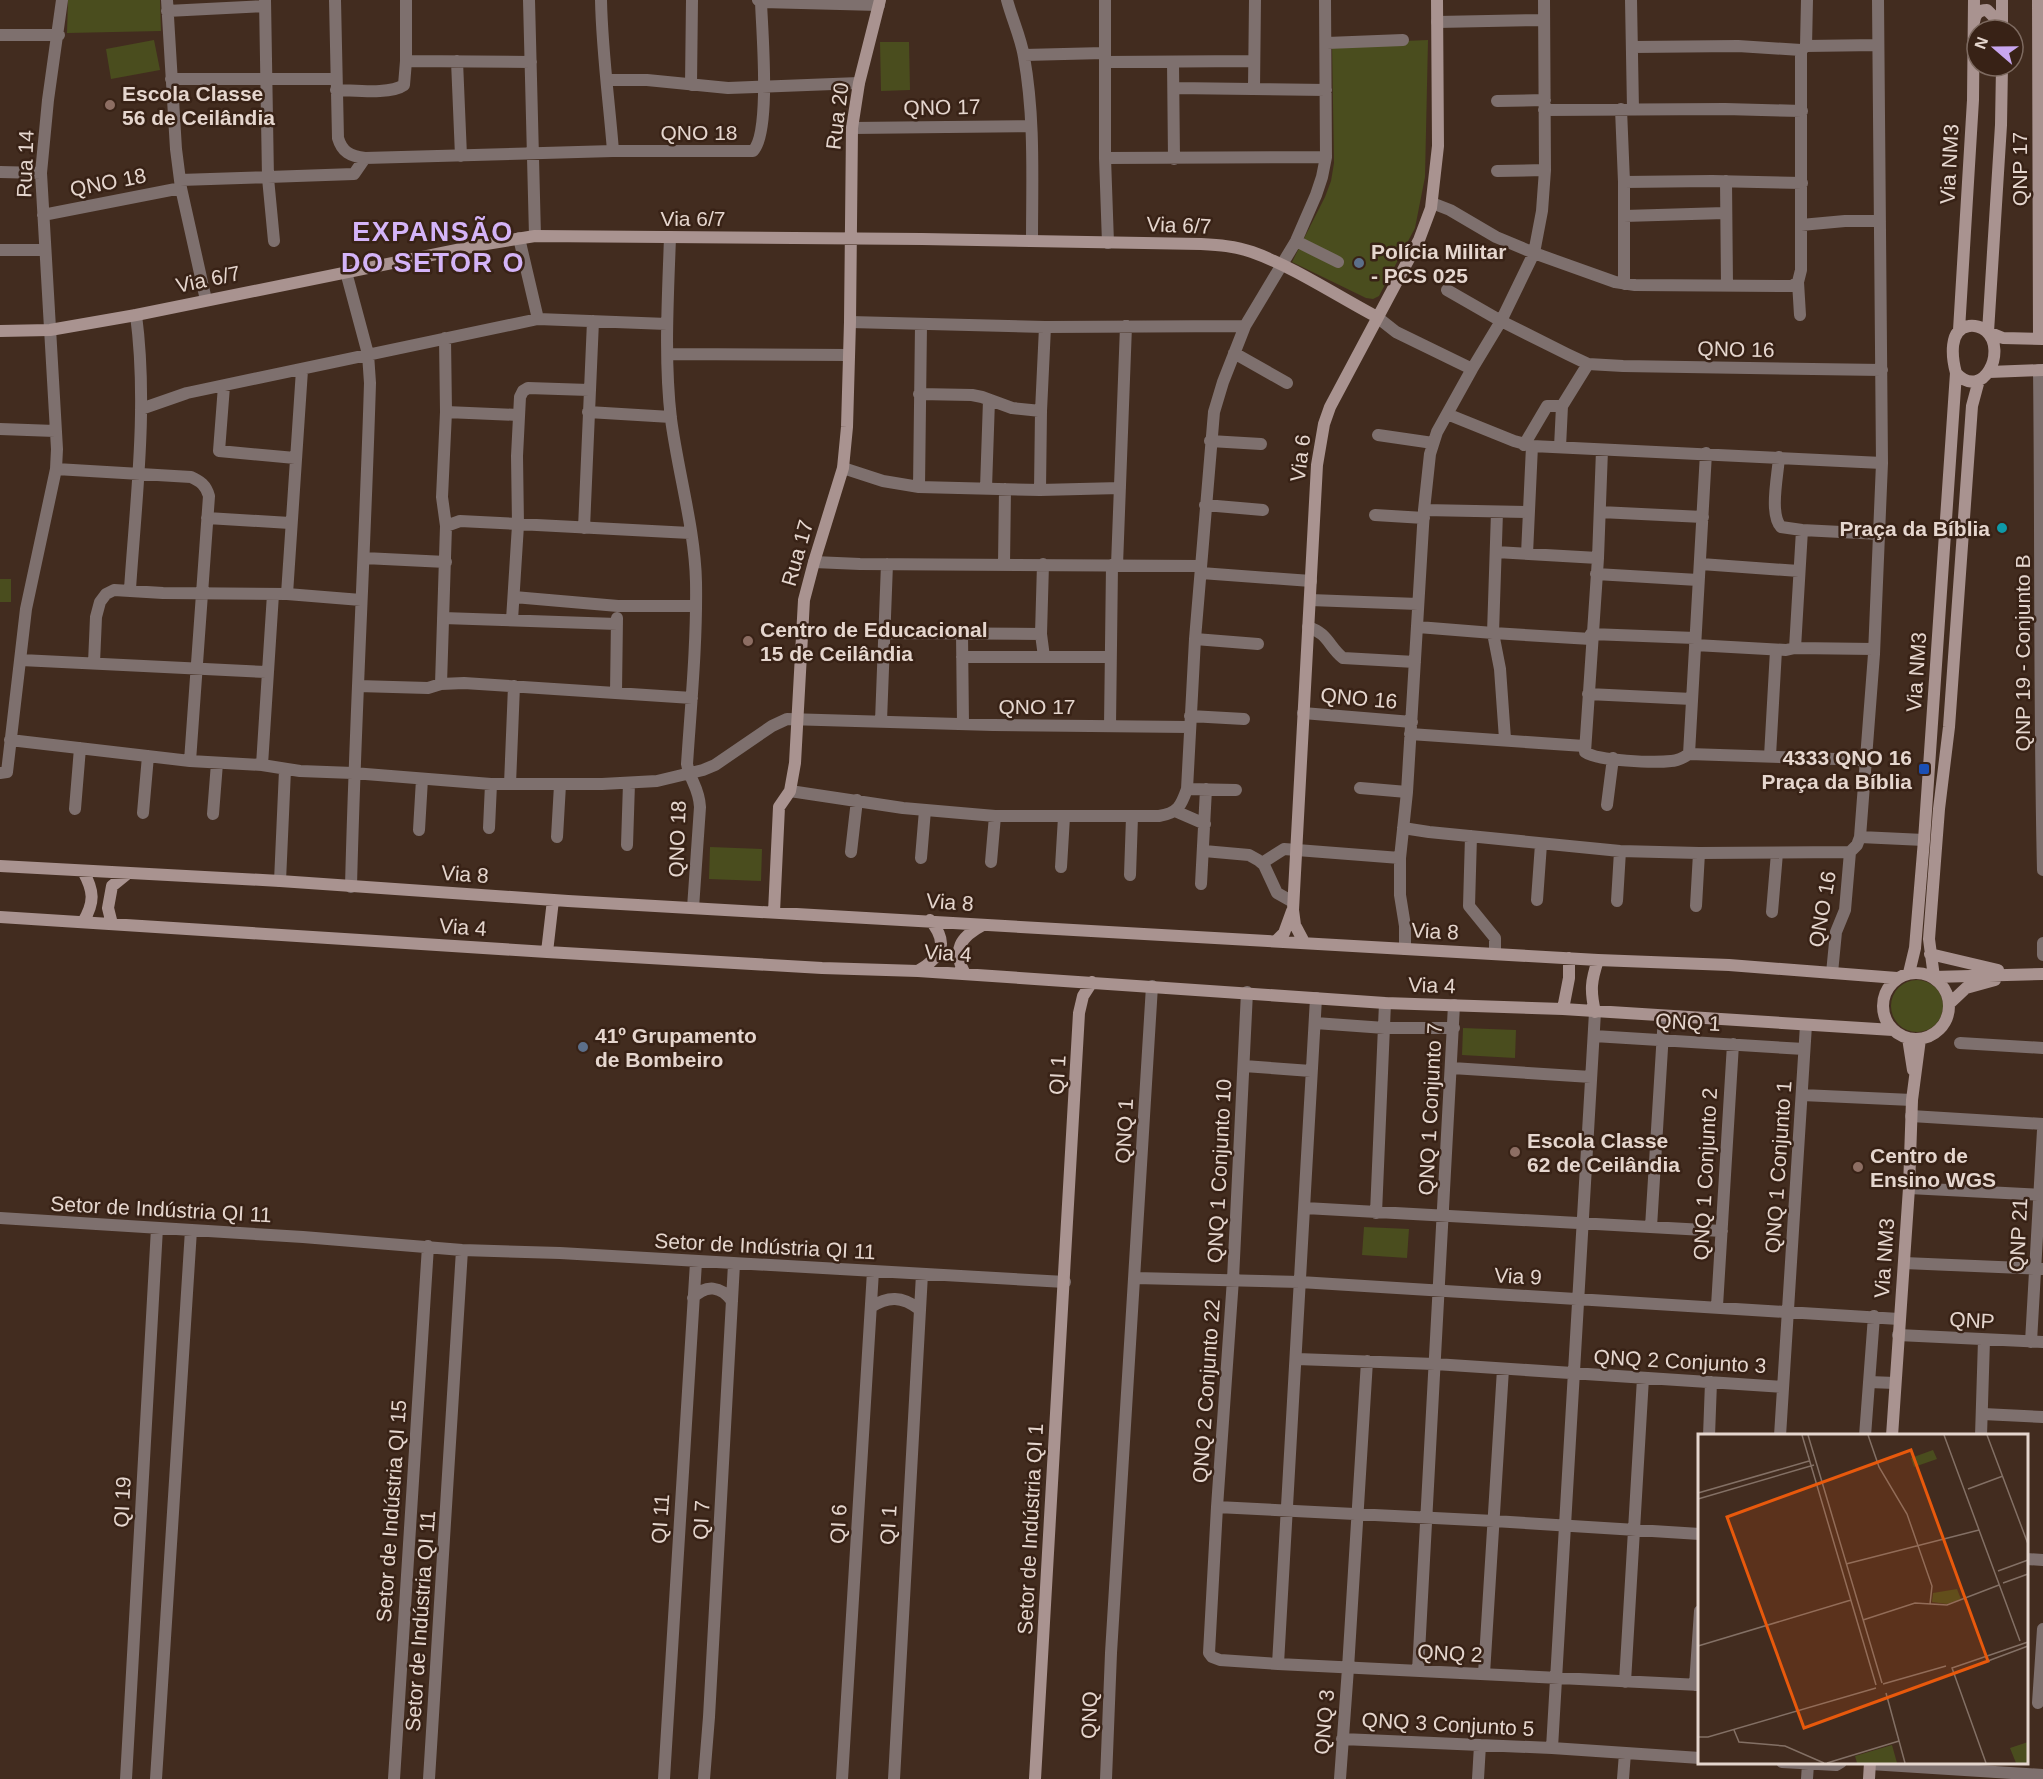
<svg xmlns="http://www.w3.org/2000/svg" width="2043" height="1779" font-family="Helvetica,sans-serif">
<rect width="100%" height="100%" fill="#422c1f"/>
<path fill="#4a4d1e" d="M 68,0 L 160,0 L 161,31 L 67,33 Z
M 154,40 L 160,70 L 111,79 L 106,49 Z
M 1428,40 L 1425,177 L 1415,228 L 1379,296 L 1373,299 L 1366,298 L 1292,262 L 1325,197 L 1331,181 L 1334,163 L 1332,44 Z
M 880,42 L 909,42 L 910,90 L 881,91 Z
M 0,579 L 11,579 L 11,602 L 0,602 Z
M 710,847 L 762,849 L 761,881 L 709,879 Z
M1891 1006a26 26 0 1 1 52 0a26 26 0 1 1-52 0Z
M 1463,1028 L 1516,1030 L 1515,1058 L 1462,1055 Z
M 1364,1227 L 1409,1229 L 1407,1258 L 1362,1255 Z"/>
<g fill="none" stroke-linecap="round" stroke-linejoin="round">
<path stroke="#7e706e" stroke-width="12" d="M 167,0 L 176,149 L 181,188 L 206,300
M 265,0 L 268,178 L 274,241
M 335,0 L 338,138 C 342,152 350,156 365,158 L 613,151 L 753,151 C 771,133 762,31 761,2
M 529,0 L 535,236
M 601,0 C 602,51 609,100 613,151
M 758,0 L 761,2 L 879,5
M 1007,0 C 1012,19 1021,38 1024,57 C 1035,118 1032,180 1032,241
M 1105,0 L 1105,158 L 1108,243
M 1631,0 L 1633,109
M 167,11 L 265,6
M 1437,22 L 1544,20
M 0,35 L 59,35
M 1327,43 L 1403,40
M 1806,46 L 1807,0
M 1633,47 L 1738,46 L 1801,50 L 1806,46 L 1878,45
M 1024,55 L 1104,53
M 406,61 L 531,62
M 457,61 L 461,156
M 1105,62 L 1253,61
M 1173,62 L 1174,159
M 171,79 L 335,79
M 608,80 L 647,80 L 728,88 L 859,83
M 691,85 L 692,0
M 1174,88 L 1326,90
M 1254,88 L 1255,0
M 336,90 C 353,90 390,95 404,85 L 406,61 L 406,0
M 1497,101 L 1545,100
M 1621,109 L 1624,182 L 1624,284
M 1544,110 L 1725,109 L 1802,111
M 852,128 L 1031,126
M 1105,158 L 1326,157
M 1497,171 L 1545,170
M 0,172 L 41,173
M 180,180 L 354,174 L 365,158
M 1726,181 L 1727,286
M 1624,182 L 1712,181 L 1802,183
M 1432,203 L 1450,210 L 1496,237 L 1534,253 L 1615,282 L 1635,285 L 1792,286 L 1798,282 L 1801,270 L 1801,50
M 43,215 L 181,188
M 1624,216 L 1725,213
M 1801,225 L 1845,221 L 1880,221
M 670,237 C 668,297 664,359 671,419 C 678,472 695,530 696,582 C 697,642 691,704 687,764 C 690,781 699,787 700,807 L 693,908
M 519,238 L 538,319
M 1296,241 L 1338,262
M 0,250 L 44,250
M 346,272 L 368,354 L 370,383 C 365,551 355,719 351,887
M 1798,282 L 1800,315
M 1447,290 L 1501,321 L 1567,354 L 1588,364 L 1623,366 L 1882,370
M 1377,317 L 1396,332 L 1472,369
M 850,322 L 1045,327 L 1245,326
M 1234,353 L 1287,383
M 668,354 L 848,355
M 2039,370 C 2041,537 2039,703 2043,870
M 224,386 L 219,451 L 295,458
M 919,394 L 972,395 L 982,397 L 1012,408 L 1041,411
M 141,409 L 187,393 L 538,319 L 667,324
M 446,412 L 519,415
M 588,412 L 671,417
M 1447,414 L 1514,441 L 1532,446 L 1882,463
M 0,429 L 55,431
M 1378,435 L 1433,443
M 1210,441 L 1261,444
M 1524,445 L 1547,406 L 1562,406
M 1560,447 L 1562,406 L 1588,364
M 1602,450 L 1598,558 L 1585,752 C 1597,761 1655,763 1671,761 C 1678,761 1683,758 1689,754 L 1865,760
M 1779,457 C 1778,475 1769,514 1781,527 L 1802,530 L 1880,534
M 843,468 L 883,481 L 919,487 L 1040,490 L 1120,488
M 56,469 L 191,477 C 200,481 206,485 209,496 L 190,761
M 919,487 L 921,325
M 986,488 L 989,400
M 1040,490 L 1041,411 L 1045,327
M 1205,505 L 1263,510
M 1424,510 L 1529,512
M 1497,512 L 1493,633 L 1500,669 L 1505,739
M 1600,512 L 1703,517
M 1375,515 L 1424,518
M 207,518 L 290,523
M 446,526 L 460,521 L 690,533
M 584,528 L 593,321
M 1496,552 L 1598,558
M 1527,554 L 1532,446
M 364,558 L 446,562
M 814,562 L 860,564 L 1201,566
M 1004,564 L 1005,489
M 1701,564 L 1799,571
M 1117,565 L 1126,326
M 1201,573 L 1311,581
M 1596,574 L 1698,580
M 130,589 C 136,499 148,405 136,315
M 287,594 L 302,370
M 514,597 L 618,606 L 696,606
M 1310,600 L 1418,604
M 443,618 L 617,624
M 512,620 L 518,525 L 517,456 L 520,397 L 523,391 L 528,388 L 589,390
M 1308,627 C 1328,633 1329,647 1343,658 L 1415,662
M 1418,627 L 1493,633 L 1591,639
M 884,633 L 1041,634 L 1043,564
M 962,634 L 963,724
M 1041,634 L 1044,657
M 1591,634 L 1695,638
M 1195,639 L 1258,644
M 1695,645 L 1786,650 L 1795,648 L 1874,649
M 1795,648 L 1802,530
M 962,657 L 1110,657
M 21,660 L 266,672
M 94,663 L 96,617 L 100,602 L 106,594 L 114,590 L 163,593 L 287,594 L 361,600
M 441,684 L 446,526 L 442,497 L 446,412 L 445,338
M 358,686 L 428,688 L 441,684 L 464,683 L 692,698
M 616,692 L 617,618
M 1588,694 L 1692,699
M 1303,713 L 1412,722
M 1190,716 L 1244,719
M 881,721 L 887,564
M 1110,726 L 1112,565
M 1410,734 L 1584,746
M 10,740 L 190,761 L 262,765 L 300,771 L 353,773 L 491,784 L 602,784 L 657,781 L 703,770 L 715,765 L 772,726 L 787,719 L 993,725 L 1189,727
M 1689,754 L 1706,453
M 1770,756 L 1776,650
M 262,765 L 273,594
M 0,773 L 7,772 L 26,609 L 56,469 L 57,449 L 41,173 L 48,100 L 62,0
M 510,784 L 514,686
M 1360,788 L 1407,792
M 1187,789 L 1236,790
M 790,791 L 903,808 L 995,816 L 1159,816 C 1178,813 1181,806 1187,789 L 1195,639 L 1214,412 L 1223,382 L 1245,326 L 1296,241 L 1316,195 L 1322,177 L 1326,157 L 1325,0
M 1607,805 L 1613,758
M 75,809 L 80,748
M 1175,811 L 1205,824
M 143,813 L 148,756
M 213,814 L 217,763
M 489,828 L 491,784
M 1403,828 L 1429,832 L 1620,851 L 1699,853 L 1850,852 L 1857,845 L 1860,837 L 1874,654 L 1882,463 L 1878,0
M 419,830 L 422,779
M 1471,836 L 1469,906 L 1495,938 L 1495,954
M 557,837 L 560,785
M 1860,837 L 1924,840
M 627,845 L 629,783
M 1204,851 L 1249,855 L 1258,860 L 1264,865 L 1277,893 L 1293,902
M 851,852 L 857,800
M 921,858 L 925,810
M 991,862 L 995,816
M 1262,863 L 1284,849 L 1400,858
M 1061,867 L 1064,817
M 1130,875 L 1132,817
M 280,881 L 285,770
M 1201,884 L 1206,789
M 1537,900 L 1541,844
M 1617,901 L 1620,851
M 1696,906 L 1699,853
M 1772,912 L 1777,853
M 2043,943 L 2043,955
M 1405,949 L 1405,926 L 1400,895 L 1400,858 L 1407,792 L 1424,510 L 1430,454 L 1437,432 L 1472,369 L 1501,321 L 1534,253 L 1542,211 L 1545,170 L 1544,0
M 1832,973 L 1836,932 L 1845,910 L 1850,852
M 1247,992 L 1233,1279 L 1217,1507 L 1209,1653 L 1212,1657 L 1220,1660 L 1278,1664 L 1700,1685
M 1315,1023 L 1385,1028 L 1454,1028
M 1594,1036 L 1804,1049
M 1960,1043 L 2043,1048
M 1244,1066 L 1311,1071
M 1452,1068 L 1591,1077
M 1802,1095 L 1912,1100
M 1911,1116 L 2043,1124
M 1909,1188 L 2043,1195
M 1305,1208 L 1722,1231
M 1376,1213 L 1385,1003
M 0,1218 L 303,1237 L 462,1250 L 560,1253 L 1065,1282
M 1651,1227 L 1664,1016
M 1904,1263 L 2043,1269
M 1135,1278 L 1300,1282 L 1899,1319
M 693,1298 C 706,1284 721,1286 732,1301
M 1717,1306 L 1733,1044
M 871,1307 C 888,1296 902,1296 919,1309
M 1898,1335 L 2043,1342
M 2031,1342 L 2043,1130
M 1297,1359 L 1435,1364 L 1783,1387
M 1869,1382 L 1895,1383
M 1983,1414 L 2043,1417
M 1709,1436 L 1711,1382
M 1780,1436 L 1806,1025
M 1865,1436 L 1874,1316
M 1981,1436 L 1984,1340
M 1217,1507 L 1494,1521 L 1700,1534
M 2026,1559 L 2043,1560
M 1278,1664 L 1316,998
M 1418,1671 L 1454,1005
M 1484,1674 L 1503,1369
M 1625,1682 L 1643,1378
M 1695,1685 L 1700,1611
M 2038,1703 L 2043,1629
M 1342,1739 L 1552,1748 L 1700,1758
M 1552,1748 L 1595,1012
M 1782,1762 L 1836,1765 L 1841,1762
M 1870,1764 L 2043,1775
M 126,1779 L 157,1228
M 156,1779 L 191,1230
M 394,1779 L 428,1246
M 429,1779 L 462,1250
M 664,1779 L 696,1262
M 704,1779 L 709,1717 L 734,1264
M 842,1779 L 873,1271
M 894,1779 L 922,1274
M 1106,1779 L 1111,1653 L 1152,986
M 1340,1779 L 1348,1668 L 1367,1361
M 1478,1779 L 1480,1745
M 1623,1779 L 1625,1753
M 1807,1779 L 1808,1764"/>
<path stroke="#a99390" stroke-width="12" d="M 2038,0 L 2039,339
M 1974,22 C 1975,14 1979,10 1987,10 L 1995,18 L 1995,30
M 2002,29 L 2002,0
M 2002,66 L 2001,125 L 1988,332 L 2003,338 L 2043,339
M 1959,330 L 1973,100 L 1974,0
M 0,331 L 50,330 L 136,315 L 486,244 L 535,236 L 922,239 L 1201,244 C 1218,245 1235,246 1252,252 C 1292,266 1339,297 1377,317
M 1989,372 L 2043,370
M 1979,380 L 1972,406 L 1949,727 L 1939,809 L 1929,939 L 1934,977 L 2043,974
M 0,866 L 280,881 L 568,901 L 1598,960 L 1729,965 L 1897,978
M 774,912 L 779,807 L 790,791 L 795,763 L 804,600 L 814,562 L 843,468 L 847,427 L 850,322 L 852,128 L 859,83 L 880,0
M 0,917 L 547,952 L 822,968 L 918,971 L 1385,1003 L 1563,1009 L 1893,1030
M 83,922 C 95,902 94,891 83,871
M 112,924 L 108,908 L 112,886 L 128,873
M 1276,941 L 1284,933 L 1292,911
M 1304,942 L 1295,925 L 1293,910 L 1317,465 L 1324,424 L 1330,407 L 1419,240 L 1431,208 L 1438,146 L 1437,0
M 547,952 L 553,900
M 1930,954 L 1998,970
M 918,971 C 941,957 950,944 930,920
M1883 1006a33 33 0 1 1 66 0a33 33 0 1 1-66 0Z
M 1909,973 L 1915,948 L 1924,840 L 1956,373 C 1952,358 1948,329 1969,326 C 1974,325 1982,327 1986,331 C 2008,350 1983,402 1956,373
M 965,974 C 952,950 960,937 983,925
M 1949,1004 L 1966,988 L 1995,980
M 1563,1009 L 1569,978 L 1569,958
M 1595,1012 C 1590,990 1591,981 1598,960
M 1908,1038 L 1913,1070
M 1892,1436 L 1909,1188 L 1912,1100 L 1920,1039
M 1035,1779 L 1079,1013 L 1083,996 L 1092,982
M 1869,1779 L 1870,1762"/>
</g>
<g fill="#8d6e63" stroke="#382216" stroke-width="2">
<circle cx="110" cy="105" r="6"/>
<circle cx="748" cy="641" r="6"/>
<circle cx="1515" cy="1152" r="6"/>
<circle cx="1858" cy="1167" r="6"/>
</g>
<g fill="#5c6f8a" stroke="#382216" stroke-width="2">
<circle cx="1359" cy="263" r="6"/>
<circle cx="583" cy="1047" r="6"/>
</g>
<circle fill="#0f9aa8" stroke="#382216" stroke-width="2" cx="2002" cy="528" r="6"/>
<rect fill="#1a4fb4" stroke="#382216" stroke-width="2" x="1918" y="763" width="12" height="12" rx="3"/>
<g text-anchor="middle" dominant-baseline="central" stroke-width="5" stroke-linejoin="round" paint-order="stroke">
<g font-size="21" font-weight="bold" fill="#e5d6ce" stroke="#382216" text-anchor="start">
<text x="122" y="93">Escola Classe<tspan x="122" dy="24">56 de Ceilândia</tspan></text>
<text x="1371" y="251">Polícia Militar<tspan x="1371" dy="24">- PCS 025</tspan></text>
<text x="1990" y="528" text-anchor="end">Praça da Bíblia</text>
<text x="760" y="629">Centro de Educacional<tspan x="760" dy="24">15 de Ceilândia</tspan></text>
<text x="1912" y="757" text-anchor="end">4333 QNO 16<tspan x="1912" dy="24">Praça da Bíblia</tspan></text>
<text x="595" y="1035">41º Grupamento<tspan x="595" dy="24">de Bombeiro</tspan></text>
<text x="1527" y="1140">Escola Classe<tspan x="1527" dy="24">62 de Ceilândia</tspan></text>
<text x="1870" y="1155">Centro de<tspan x="1870" dy="24">Ensino WGS</tspan></text>
</g>
<g font-size="21" fill="#e5d6ce" stroke="#382216">
<text transform="translate(942 107) rotate(-1)">QNO 17</text>
<text transform="translate(837 116) rotate(-83)">Rua 20</text>
<text x="699" y="132">QNO 18</text>
<text transform="translate(25 164) rotate(-88)">Rua 14</text>
<text transform="translate(1949 164) rotate(-87)">Via NM3</text>
<text transform="translate(2019 169) rotate(-90)">QNP 17</text>
<text transform="translate(108 182) rotate(-11)">QNO 18</text>
<text x="693" y="218">Via 6/7</text>
<text transform="translate(1179 225) rotate(2)">Via 6/7</text>
<text transform="translate(208 279) rotate(-12)">Via 6/7</text>
<text transform="translate(1736 349) rotate(1)">QNO 16</text>
<text transform="translate(1300 458) rotate(-83)">Via 6</text>
<text transform="translate(797 553) rotate(-74)">Rua 17</text>
<text transform="translate(2022 653) rotate(-90)">QNP 19 - Conjunto B</text>
<text transform="translate(1916 672) rotate(-86)">Via NM3</text>
<text transform="translate(1359 698) rotate(5)">QNO 16</text>
<text x="1037" y="706">QNO 17</text>
<text transform="translate(677 839) rotate(-88)">QNO 18</text>
<text transform="translate(465 874) rotate(4)">Via 8</text>
<text transform="translate(950 902) rotate(4)">Via 8</text>
<text transform="translate(1822 909) rotate(-80)">QNO 16</text>
<text transform="translate(463 927) rotate(4)">Via 4</text>
<text transform="translate(1435 931) rotate(3)">Via 8</text>
<text transform="translate(948 953) rotate(4)">Via 4</text>
<text transform="translate(1432 985) rotate(2)">Via 4</text>
<text transform="translate(1688 1022) rotate(3)">QNQ 1</text>
<text transform="translate(1057 1075) rotate(-87)">QI 1</text>
<text transform="translate(1430 1109) rotate(-87)">QNQ 1 Conjunto 7</text>
<text transform="translate(1124 1131) rotate(-87)">QNQ 1</text>
<text transform="translate(1778 1167) rotate(-86)">QNQ 1 Conjunto 1</text>
<text transform="translate(1219 1171) rotate(-87)">QNQ 1 Conjunto 10</text>
<text transform="translate(1705 1174) rotate(-87)">QNQ 1 Conjunto 2</text>
<text transform="translate(161 1209) rotate(3)">Setor de Indústria QI 11</text>
<text transform="translate(2018 1235) rotate(-87)">QNP 21</text>
<text transform="translate(765 1246) rotate(3)">Setor de Indústria QI 11</text>
<text transform="translate(1884 1258) rotate(-86)">Via NM3</text>
<text transform="translate(1518 1276) rotate(3)">Via 9</text>
<text transform="translate(1972 1320) rotate(3)">QNP</text>
<text transform="translate(1680 1361) rotate(3)">QNQ 2 Conjunto 3</text>
<text transform="translate(1206 1391) rotate(-86)">QNQ 2 Conjunto 22</text>
<text transform="translate(122 1502) rotate(-87)">QI 19</text>
<text transform="translate(391 1511) rotate(-86)">Setor de Indústria QI 15</text>
<text transform="translate(660 1519) rotate(-86)">QI 11</text>
<text transform="translate(701 1520) rotate(-87)">QI 7</text>
<text transform="translate(838 1524) rotate(-87)">QI 6</text>
<text transform="translate(888 1525) rotate(-87)">QI 1</text>
<text transform="translate(1030 1529) rotate(-87)">Setor de Indústria QI 1</text>
<text transform="translate(420 1621) rotate(-86)">Setor de Indústria QI 11</text>
<text transform="translate(1450 1653) rotate(3)">QNQ 2</text>
<text transform="translate(1089 1715) rotate(-88)">QNQ</text>
<text transform="translate(1324 1722) rotate(-85)">QNQ 3</text>
<text transform="translate(1448 1724) rotate(3)">QNQ 3 Conjunto 5</text>
</g>
<g font-size="27" font-weight="bold" letter-spacing="1.5" fill="#d4b4f8" stroke="#382216">
<text x="433" y="232">EXPANSÃO<tspan x="433" dy="31">DO SETOR O</tspan></text>
</g>
</g>
<g transform="translate(1698 1434)">
<rect width="330" height="330" fill="#422c1f"/>
<path d="M 235,16 L 239,25 L 216,33 L 213,24 ZM 259,155 L 263,165 L 249,170 L 234,168 L 235,159 ZM 330,308 L 330,329 L 318,329 L 312,314 ZM 194,311 L 199,329 L 159,329 L 157,322 Z" fill="#4a4d1e"/>
<path fill="none" stroke="#837065" stroke-width="1.5" d="M 104,1 L 178,251M 110,1 L 184,249M 170,1 L 181,33 L 209,80 L 234,152 L 232,170M 246,1 L 322,207M 289,1 L 330,110M 270,55 L 305,42M 0,59 L 111,27M 0,65 L 116,31M 148,130 L 281,96M 300,137 L 330,126M 305,149 L 330,140M 165,186 L 217,169 L 249,171 L 301,151M 0,212 L 153,166M 255,240 L 330,212M 185,250 L 248,232M 188,259 L 207,329M 36,296 L 41,308 L 87,312 L 126,329M 0,303 L 10,303 L 178,254M 129,329 L 201,307M 288,329 L 254,234 L 330,208"/>
<path fill="#e8590c" fill-opacity="0.15" stroke="#e8590c" stroke-width="3" d="M 213,16 L 290,227 L 106,294 L 29,83 Z"/>
<rect width="330" height="330" fill="none" stroke="#e5d6ce" stroke-width="3"/>
</g>
<g transform="translate(1995 48) rotate(290)"><circle r="28" fill="#382216" stroke="#7d6a60" stroke-width="1.5"/>
<path d="M0-4.5L10 22L0 15L-10 22Z" fill="#c8a6ef"/>
<text y="-9" font-size="16" font-weight="bold" text-anchor="middle" fill="#e5d6ce">N</text>
</g>
</svg>
